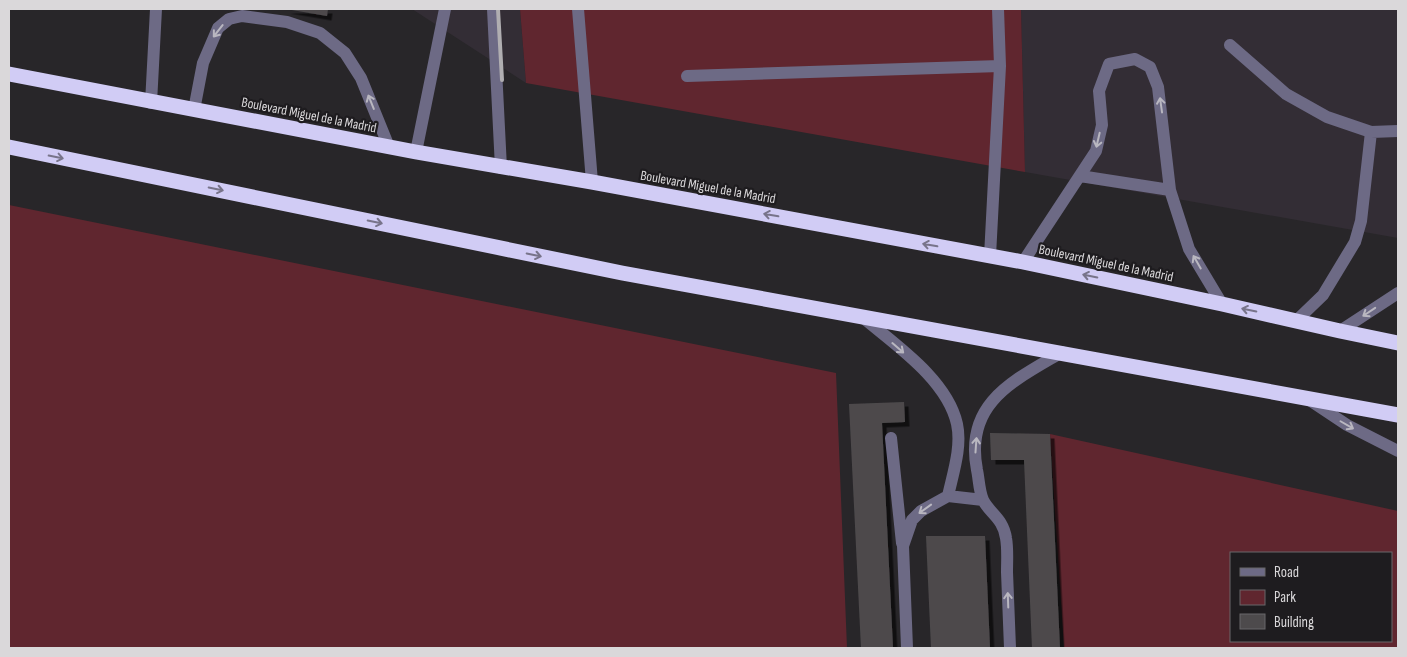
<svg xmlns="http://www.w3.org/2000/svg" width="1407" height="657" font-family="'Sofia Sans Condensed',sans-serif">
<defs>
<filter id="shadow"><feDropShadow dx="4.5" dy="4.5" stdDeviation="0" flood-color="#0009"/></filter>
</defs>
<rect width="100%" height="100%" fill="#282629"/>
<path fill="#332d35" d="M 412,9 L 520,9 L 526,83 Z
M 1021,9 L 1398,9 L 1398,238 L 1025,172 Z"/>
<path fill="#60262f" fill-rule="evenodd" d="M 520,9 L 1021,9 L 1025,172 L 526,83 Z
M 9,205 L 836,373 L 847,648 L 9,648 Z
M 1050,434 L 1398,511 L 1398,648 L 1064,648 ZM 1231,553 L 1391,553 L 1391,641 L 1231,641 Z"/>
<path fill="#4d4a4c" filter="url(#shadow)" d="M 286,9 L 328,9 L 327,16 Z
M 904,402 L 905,422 L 882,423 L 893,648 L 861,648 L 849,404 Z
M 990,433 L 1050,434 L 1060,648 L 1032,648 L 1024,460 L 991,460 Z
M 926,536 L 985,536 L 990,648 L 931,648 Z"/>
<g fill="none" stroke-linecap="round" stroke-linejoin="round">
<path stroke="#6d6a85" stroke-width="12" d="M 493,9 L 501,168
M 578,9 L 592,182
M 1230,45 L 1286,94 L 1327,117 L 1371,132 L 1398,131
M 687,76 L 1000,66
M 151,103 L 156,9
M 194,110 L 203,63 L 218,28 L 229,19 L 242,16 L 287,22 L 320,33 L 345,53 L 361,78 L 389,147
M 416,152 L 445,9
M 1080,176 L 1170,190
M 990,256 L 1000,66 L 998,9
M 1023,262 L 1096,151 L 1102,125 L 1099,91 L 1109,64 L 1135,59 L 1150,67 L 1158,87 L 1170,190 L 1189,249 L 1222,304
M 861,316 C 894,344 947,379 957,424 C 962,447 953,473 948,496 L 921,511 L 912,520 L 903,546 L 907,648
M 1296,321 L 1323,295 L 1355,242 L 1361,221 L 1371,132
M 1340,331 L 1398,293
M 1308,399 L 1347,425 L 1398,451
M 891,438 L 902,543
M 948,496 L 983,500
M 1010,648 C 1009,623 1008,598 1007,572 C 1007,561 1008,549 1006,538 C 1003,518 990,514 983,500 C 979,491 979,479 977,470 C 964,403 1013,381 1062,352"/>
<path stroke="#d1ccf5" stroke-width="15" d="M 9,74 L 416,152 L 592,182 L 1023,262 L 1222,304 L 1340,331 L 1398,343
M 9,147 L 622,273 L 1398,415"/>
<path stroke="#b0aeb1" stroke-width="4" d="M 498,9 L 502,80"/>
</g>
<defs><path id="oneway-shaft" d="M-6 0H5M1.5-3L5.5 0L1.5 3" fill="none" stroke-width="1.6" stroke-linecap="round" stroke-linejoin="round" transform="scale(1.25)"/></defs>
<g stroke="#b9b7c0">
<use href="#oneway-shaft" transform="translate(218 31) rotate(128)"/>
<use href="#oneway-shaft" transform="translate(371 102) rotate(-112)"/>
<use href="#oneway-shaft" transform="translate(1161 105) rotate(-98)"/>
<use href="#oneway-shaft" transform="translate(1098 140) rotate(103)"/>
<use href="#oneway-shaft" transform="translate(1197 262) rotate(-120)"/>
<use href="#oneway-shaft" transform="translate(1369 312) rotate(146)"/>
<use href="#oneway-shaft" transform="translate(898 348) rotate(41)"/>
<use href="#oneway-shaft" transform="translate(1347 425) rotate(30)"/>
<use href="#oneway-shaft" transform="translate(976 445) rotate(-86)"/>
<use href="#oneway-shaft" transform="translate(925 509) rotate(144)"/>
<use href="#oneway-shaft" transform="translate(1008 600) rotate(-92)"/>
</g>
<g stroke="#78748a">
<use href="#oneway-shaft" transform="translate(56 157) rotate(11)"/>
<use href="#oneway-shaft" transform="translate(216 189) rotate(12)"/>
<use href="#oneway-shaft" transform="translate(771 215) rotate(-170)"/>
<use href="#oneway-shaft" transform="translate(375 222) rotate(12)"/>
<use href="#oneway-shaft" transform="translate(930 245) rotate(-170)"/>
<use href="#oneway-shaft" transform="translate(534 255) rotate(12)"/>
<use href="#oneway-shaft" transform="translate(1090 276) rotate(-168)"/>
<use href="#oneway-shaft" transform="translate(1249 310) rotate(-168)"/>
</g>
<g text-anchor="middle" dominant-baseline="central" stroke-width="4.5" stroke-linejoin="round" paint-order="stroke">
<g font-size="14" fill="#dad8da" stroke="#1e1c1f">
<text transform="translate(309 115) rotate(11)">Boulevard Miguel de la Madrid</text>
<text transform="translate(708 187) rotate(10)">Boulevard Miguel de la Madrid</text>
<text transform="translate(1106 263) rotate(12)">Boulevard Miguel de la Madrid</text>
</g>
</g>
<rect width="1407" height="657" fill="none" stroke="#dad8da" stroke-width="20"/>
<rect x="1230" y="552" width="162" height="90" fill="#1e1c1f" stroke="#69676a"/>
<rect x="1240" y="568" width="25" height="8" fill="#6d6a85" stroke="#69676a"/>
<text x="1274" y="577" font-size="15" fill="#dad8da">Road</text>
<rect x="1240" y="590" width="25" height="15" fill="#60262f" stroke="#69676a"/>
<text x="1274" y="602" font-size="15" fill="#dad8da">Park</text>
<rect x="1240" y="614" width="25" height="15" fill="#4d4a4c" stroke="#69676a"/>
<text x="1274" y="627" font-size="15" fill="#dad8da">Building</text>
</svg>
